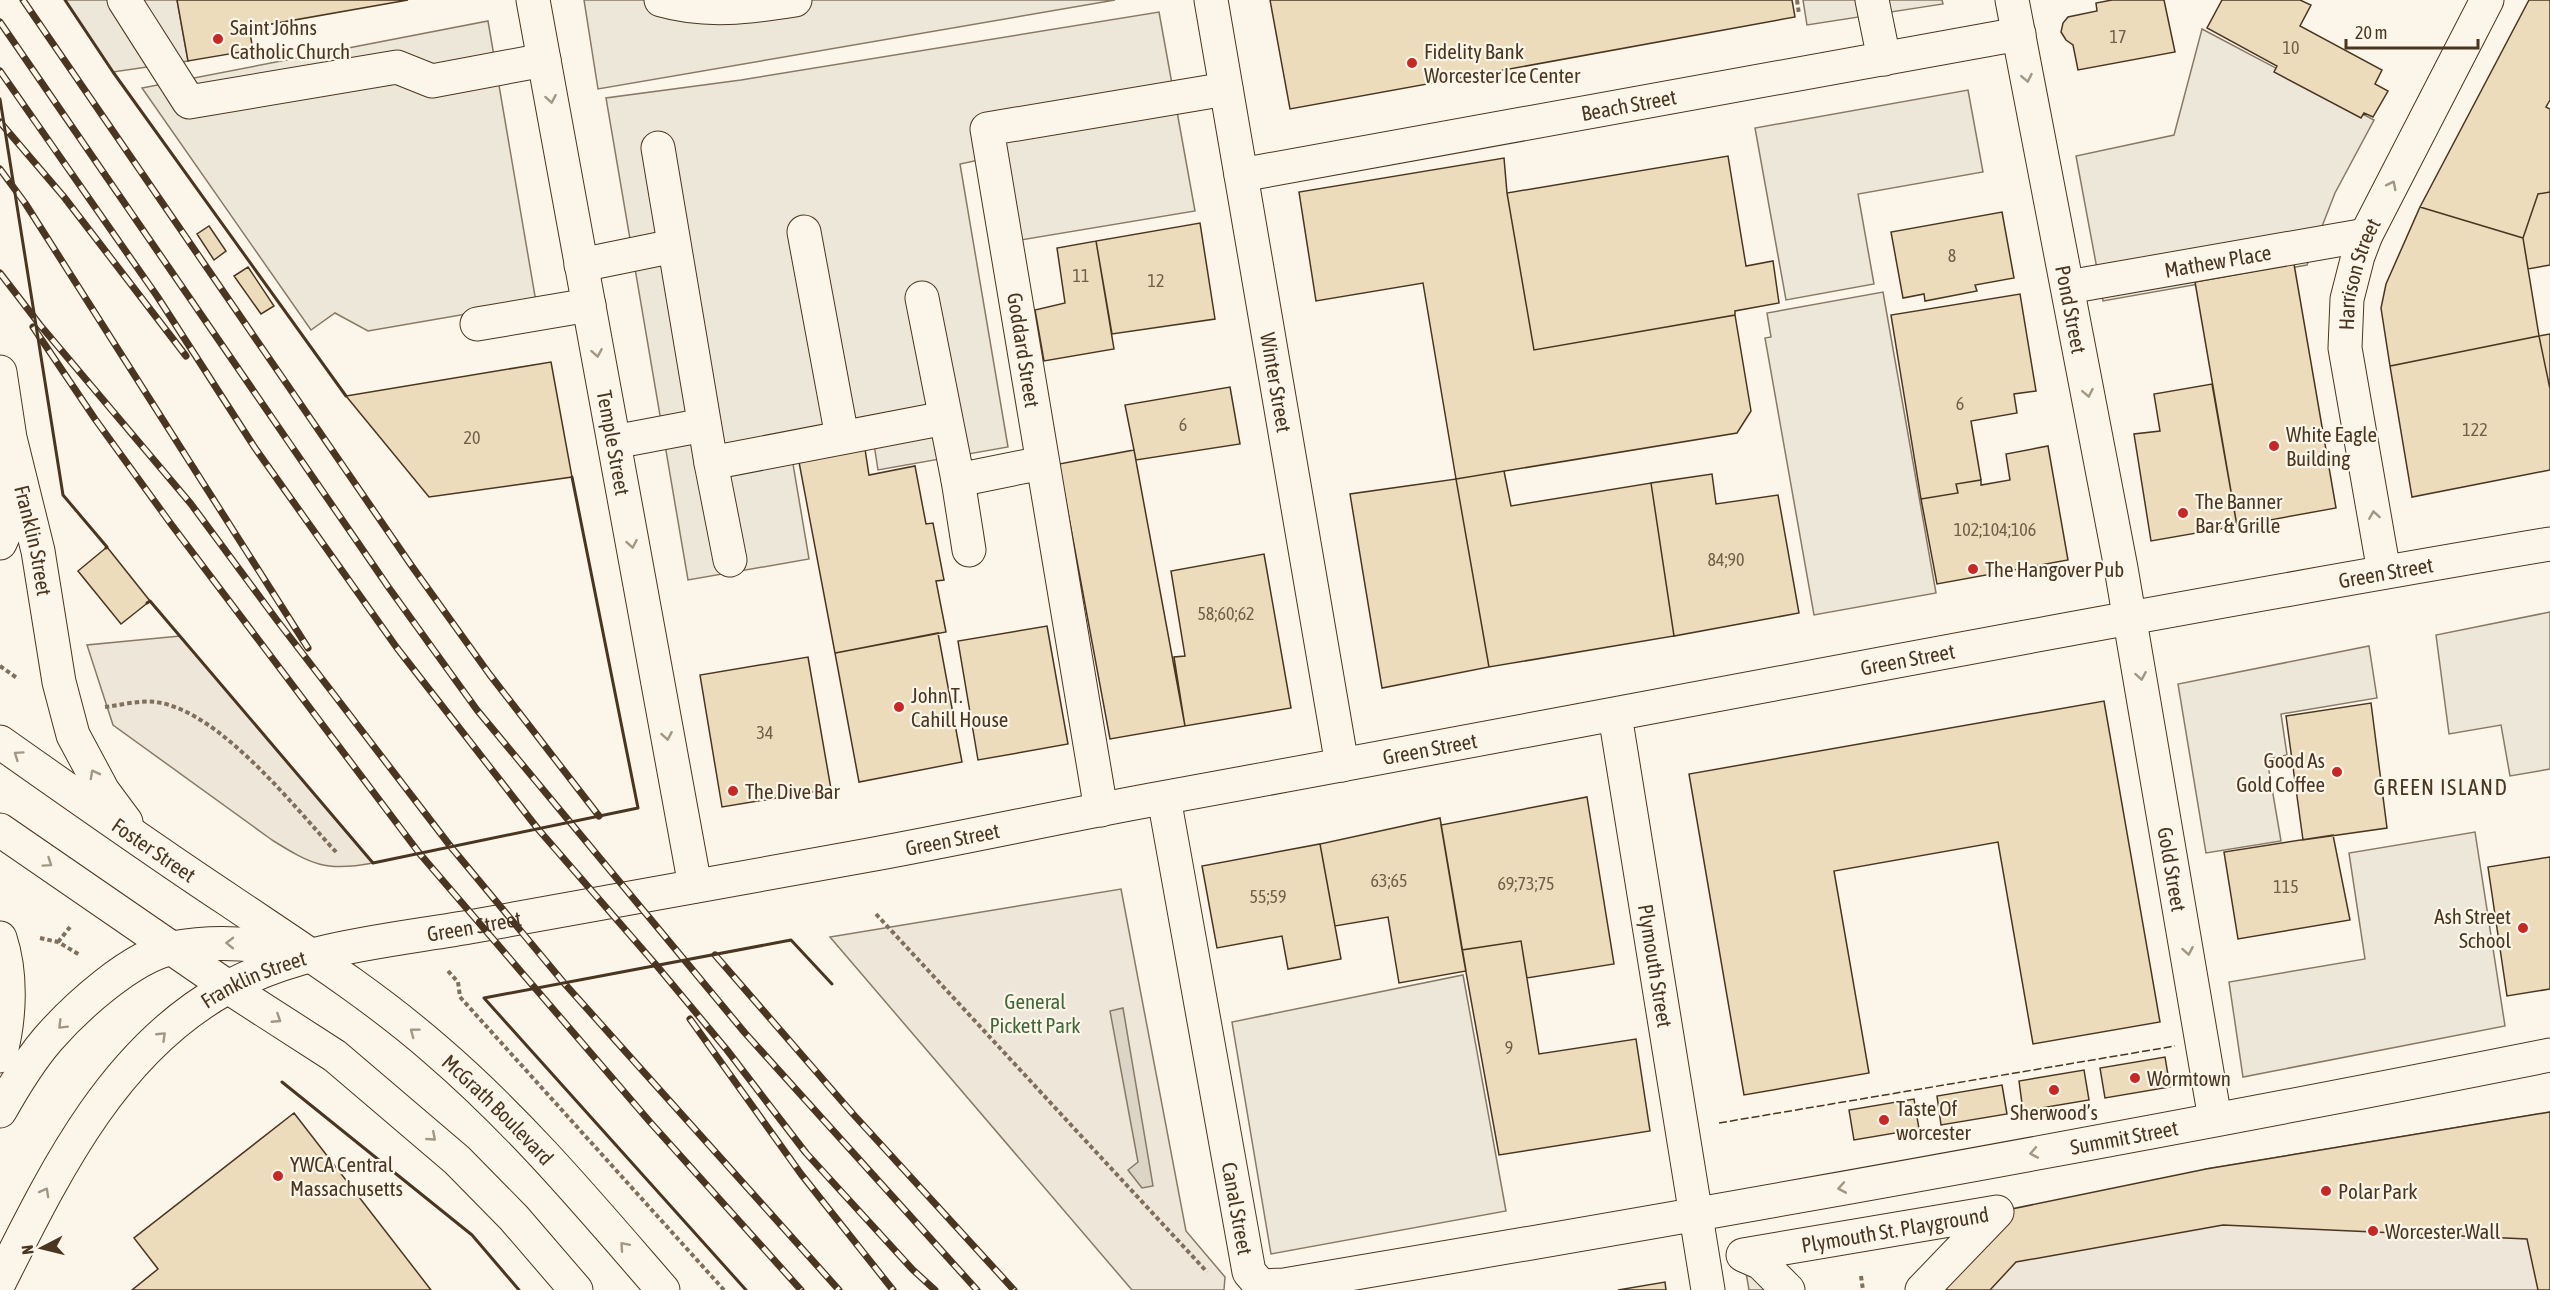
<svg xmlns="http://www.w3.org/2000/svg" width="2550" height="1290" font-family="'Asap Condensed',sans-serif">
<rect width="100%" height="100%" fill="#fbf6e9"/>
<path fill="#ede6d9" stroke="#887966" stroke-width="1.5" d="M 180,636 L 373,863 C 326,872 312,865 272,840 L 113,725 L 87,645 Z
M 1121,889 L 1186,1231 L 1225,1277 L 1224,1290 L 1132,1290 L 830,937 Z
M 2550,1112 L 2550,1290 L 1922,1290 L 2206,1169 Z
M 1743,1255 L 1788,1290 L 1749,1290 Z"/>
<path fill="#ede7d9" stroke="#887966" stroke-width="1.5" d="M 65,0 L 177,0 L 188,61 L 113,72 Z
M 584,0 L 1115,0 L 598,89 Z
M 1803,0 L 1942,0 L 1943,4 L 1807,25 Z
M 1159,12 L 1195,211 L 1021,240 L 1007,154 L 960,164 L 1008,447 L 878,470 L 874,444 L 792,458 L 809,559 L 688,580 L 606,98 L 741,80 Z
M 488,21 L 536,302 L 368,331 L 335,313 L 311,330 L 142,88 Z
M 2202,29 L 2374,120 L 2335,193 L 2307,265 L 2103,301 L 2076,156 L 2174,135 Z
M 1968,90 L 1983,172 L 1858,194 L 1874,284 L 1786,300 L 1755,128 Z
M 1883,292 L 1936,593 L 1814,615 L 1765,338 L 1771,337 L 1767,313 Z
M 2550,612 L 2550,769 L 2510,776 L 2501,725 L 2449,734 L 2436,635 Z
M 2369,646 L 2377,698 L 2281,714 L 2287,755 L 2267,759 L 2281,841 L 2206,853 L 2178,684 Z
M 2475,832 L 2505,1026 L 2243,1077 L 2229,982 L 2365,959 L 2349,853 Z
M 1463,975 L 1506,1211 L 1271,1254 L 1232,1022 Z"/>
<path fill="#dcd4c6" stroke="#887966" stroke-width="1.5" d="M 1123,1008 L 1153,1186 L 1142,1188 L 1128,1170 L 1138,1162 L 1110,1011 Z"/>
<path fill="#ecdcbc" stroke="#4a3520" stroke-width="1.5" d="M 177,0 L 408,0 L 249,28 L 253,50 L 188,61 Z
M 1270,0 L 1792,0 L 1795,17 L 1290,109 Z
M 2112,0 L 2164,0 L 2175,52 L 2078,70 L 2073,45 L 2066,40 L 2061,32 L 2063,23 L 2068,17 L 2097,11 L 2096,3 Z
M 2222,0 L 2300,0 L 2311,5 L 2300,26 L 2382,70 L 2375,84 L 2388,91 L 2373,117 L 2364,113 L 2361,118 L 2274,72 L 2277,66 L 2207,28 Z
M 2529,0 L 2550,0 L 2550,100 L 2546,107 L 2550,109 L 2550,192 L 2538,194 L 2523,238 L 2420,207 Z
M 1728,156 L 1746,266 L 1773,261 L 1779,303 L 1735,311 L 1735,315 L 1534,350 L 1507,193 Z
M 1504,158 L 1507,193 L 1534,350 L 1735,315 L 1751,411 L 1737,433 L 1456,479 L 1423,283 L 1316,301 L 1299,192 Z
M 2550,192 L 2550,265 L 2528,269 L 2523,238 L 2538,194 Z
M 2420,207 L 2523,238 L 2539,336 L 2390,366 L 2381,308 L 2386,284 Z
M 2002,212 L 2014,278 L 1975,285 L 1977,291 L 1925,301 L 1924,294 L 1903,298 L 1891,232 Z
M 1200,223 L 1215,319 L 1112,334 L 1096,241 Z
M 209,226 L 226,251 L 214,260 L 197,234 Z
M 1096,241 L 1114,349 L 1044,361 L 1035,310 L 1065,303 L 1057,248 Z
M 2294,264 L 2336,508 L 2237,526 L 2195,282 Z
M 248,267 L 274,306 L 261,314 L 234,276 Z
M 2020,294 L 2036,391 L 2014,394 L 2017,413 L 1971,421 L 1981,480 L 1956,484 L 1958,493 L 1921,499 L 1891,315 Z
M 2550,334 L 2550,389 L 2539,336 Z
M 2539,336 L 2550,389 L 2550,470 L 2412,497 L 2390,366 Z
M 551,362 L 572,477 L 429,497 L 346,396 Z
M 2212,384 L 2237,526 L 2151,541 L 2134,434 L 2160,431 L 2154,394 Z
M 1230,387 L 1240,444 L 1136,460 L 1125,405 Z
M 2048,446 L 2068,560 L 1937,584 L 1921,499 L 1958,493 L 1956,484 L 1981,480 L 1981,485 L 2010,480 L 2006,454 Z
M 865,449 L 869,475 L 915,466 L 926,524 L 933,523 L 944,580 L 936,581 L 946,632 L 835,653 L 799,462 Z
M 1134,450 L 1185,726 L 1110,739 L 1059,464 Z
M 1504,471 L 1511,506 L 1651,483 L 1674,636 L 1489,667 L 1456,479 Z
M 1712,474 L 1716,504 L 1778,495 L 1799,613 L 1674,636 L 1651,483 Z
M 1456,479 L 1489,667 L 1382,688 L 1350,494 Z
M 107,547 L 150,601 L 121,624 L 78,571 Z
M 1264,554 L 1291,708 L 1185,726 L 1174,657 L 1185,656 L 1171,571 Z
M 1047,626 L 1068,744 L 978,760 L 958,641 Z
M 938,633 L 962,762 L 859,782 L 835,653 Z
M 808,657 L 831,789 L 722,807 L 700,675 Z
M 2104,701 L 2160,1022 L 2033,1044 L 1998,842 L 1834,871 L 1869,1073 L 1744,1095 L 1689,774 Z
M 2371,703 L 2387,828 L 2303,840 L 2286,716 Z
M 1587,797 L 1614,964 L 1527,978 L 1521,941 L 1462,950 L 1441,825 Z
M 1440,818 L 1466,971 L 1399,983 L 1388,917 L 1335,926 L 1320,844 Z
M 2333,835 L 2350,920 L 2238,939 L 2224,852 Z
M 1320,844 L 1341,959 L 1288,969 L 1282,936 L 1217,948 L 1202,866 Z
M 2550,857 L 2550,989 L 2507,996 L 2488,867 Z
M 1521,941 L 1539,1054 L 1636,1039 L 1650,1131 L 1499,1155 L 1462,950 Z
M 2165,1057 L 2170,1087 L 2105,1098 L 2100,1068 Z
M 2084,1070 L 2089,1100 L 2023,1111 L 2019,1081 Z
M 2002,1085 L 2007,1114 L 1941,1125 L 1937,1096 Z
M 1914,1099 L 1919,1129 L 1854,1140 L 1849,1110 Z
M 2550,1112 L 2550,1290 L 2538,1290 L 2527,1239 L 2223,1225 L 2016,1262 L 1990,1290 L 1922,1290 L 1997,1212 L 2206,1169 Z
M 294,1113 L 431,1290 L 132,1290 L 158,1269 L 134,1238 Z
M 1665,1282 L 1666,1290 L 1618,1290 Z"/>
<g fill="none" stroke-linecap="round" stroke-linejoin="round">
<g stroke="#4a3520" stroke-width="35">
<g id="minor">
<path d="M 124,0 L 189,102 L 397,67 L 432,81 L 544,60"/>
<path id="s1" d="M 533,0 L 695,886"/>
<path d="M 661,0 C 706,13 750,7 795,0"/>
<path id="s2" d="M 1211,0 L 1342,765"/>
<path d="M 1872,0 L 1884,59"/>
<path id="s3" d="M 2012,0 L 2121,568 L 2215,1119"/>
<path d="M 658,148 L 711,463 L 945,418"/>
<path id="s4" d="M 1241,175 L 2019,34"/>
<path d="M 804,232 L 842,437"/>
<path d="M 581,265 L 674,246"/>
<path id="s5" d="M 2068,287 L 2366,235"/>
<path d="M 922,298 L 958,480 L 1042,463"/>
<path d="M 477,324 L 589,305"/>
<path d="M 614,442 L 704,425"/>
<path d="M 711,463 L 730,560"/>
<path d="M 958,480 L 969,550"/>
<path id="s6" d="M 2384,572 L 2345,348 L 2347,299 L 2358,256 L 2366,235 L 2487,0"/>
<path id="s7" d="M 1615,715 L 1708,1290"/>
<path id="s8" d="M 1164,798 L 1249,1272 L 1261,1286 L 1284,1285 C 1707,1214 2130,1139 2550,1055"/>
<path d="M 1101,810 L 987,129 L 1226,89"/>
<path id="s9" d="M 1788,1290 L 1761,1263 L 1743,1255 L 1997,1212 L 1922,1290"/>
</g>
</g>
<g stroke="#4a3520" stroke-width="35">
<g id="major">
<path id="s10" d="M 0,372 L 10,438 L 38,551 L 59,682 L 73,735 L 103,791 L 126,822"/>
<path d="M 0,543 L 5,532 L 8,470"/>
<path id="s11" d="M 0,742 C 75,795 150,848 227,899 C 298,947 372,994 436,1050 C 520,1122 591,1207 663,1290"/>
<path d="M 0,830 L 228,987 L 335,1056 L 457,1160 L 514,1218 L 576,1290"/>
<path d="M 0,938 C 12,974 10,1019 0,1056"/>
<path d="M 0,1111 C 14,1086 30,1060 48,1039 C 76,1007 132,956 173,948 C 214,940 255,943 295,952"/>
<path id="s12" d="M 0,1281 C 55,1172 112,1053 223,990 C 299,947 390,941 475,926 C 606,902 738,879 869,855 C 968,837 1067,815 1167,797 C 1628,713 2088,622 2550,544"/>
</g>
</g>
<path stroke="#7f6f5c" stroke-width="4" stroke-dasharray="4.5 3" stroke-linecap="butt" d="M 1797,0 L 1799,14
M 0,666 L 17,678
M 105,707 C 121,705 140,700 156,702 C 220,711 294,807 337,853
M 876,914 L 1207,1272
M 40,938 L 58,942 L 80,955
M 58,942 L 70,927
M 448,971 L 458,982 L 460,997 L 724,1290
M 1861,1276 L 1863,1290"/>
<use href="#minor" stroke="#fbf6e9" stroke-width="33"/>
<use href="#major" stroke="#fbf6e9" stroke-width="33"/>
<g stroke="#4a3520" stroke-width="7">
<path id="rail" d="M 23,0 L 411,565 L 490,675 L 599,816
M 0,22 L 389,588 L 477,710 L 745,1033 L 977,1290
M 0,71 L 157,296 L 255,448 L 397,648 L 538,829 L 657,966 L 727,1050 L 806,1153 L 913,1270 L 935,1290
M 0,122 L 64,197 L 186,356
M 0,169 L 25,203 L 308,648
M 0,273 L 40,325 L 191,504 L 276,619 L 451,847 L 564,983 L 839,1290
M 33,327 L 95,419 L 171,524 L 420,854 L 650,1122 L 801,1290
M 715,955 L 853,1114 L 1014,1290
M 690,1019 L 801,1174 L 893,1290"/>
</g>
<use href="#rail" stroke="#fbf6e9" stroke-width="4.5" stroke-dasharray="14" stroke-linecap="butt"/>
<path stroke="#4a3520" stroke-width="1.5" stroke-dasharray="8 3" stroke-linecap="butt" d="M 1719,1123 L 2175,1046"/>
<path stroke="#4a3520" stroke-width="3" d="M 65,0 L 113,72 L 346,396
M 0,99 L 63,495 L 107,547 L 106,548
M 147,603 L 150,601 L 373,863 L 638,808 L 572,477
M 484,998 L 746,1290
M 484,998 L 791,940 L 832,984
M 282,1082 L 472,1235 L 519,1290"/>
</g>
<defs><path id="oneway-chevron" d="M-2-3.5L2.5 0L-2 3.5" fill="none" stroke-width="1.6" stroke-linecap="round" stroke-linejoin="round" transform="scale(1.5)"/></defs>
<g stroke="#a29684">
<use href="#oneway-chevron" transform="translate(2027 78) rotate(79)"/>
<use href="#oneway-chevron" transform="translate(551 99) rotate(80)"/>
<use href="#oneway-chevron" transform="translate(2392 185) rotate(-63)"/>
<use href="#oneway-chevron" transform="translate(597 353) rotate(80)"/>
<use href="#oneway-chevron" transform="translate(2088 393) rotate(79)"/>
<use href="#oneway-chevron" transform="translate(2374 515) rotate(-99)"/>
<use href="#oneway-chevron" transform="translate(632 544) rotate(80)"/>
<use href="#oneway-chevron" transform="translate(2141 676) rotate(80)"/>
<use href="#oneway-chevron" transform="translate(667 736) rotate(80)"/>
<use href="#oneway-chevron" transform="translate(18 755) rotate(-145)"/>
<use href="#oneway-chevron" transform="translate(94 774) rotate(-118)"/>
<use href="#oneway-chevron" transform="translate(48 863) rotate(34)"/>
<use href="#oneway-chevron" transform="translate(230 943) rotate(-179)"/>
<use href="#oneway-chevron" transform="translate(2188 951) rotate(80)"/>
<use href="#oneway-chevron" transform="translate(277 1019) rotate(33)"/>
<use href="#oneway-chevron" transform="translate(62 1025) rotate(135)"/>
<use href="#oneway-chevron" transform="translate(414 1032) rotate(-143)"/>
<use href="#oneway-chevron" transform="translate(162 1036) rotate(-44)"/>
<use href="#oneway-chevron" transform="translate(432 1137) rotate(41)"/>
<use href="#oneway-chevron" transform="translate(2034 1153) rotate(169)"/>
<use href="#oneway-chevron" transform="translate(1842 1188) rotate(170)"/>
<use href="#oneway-chevron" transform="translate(45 1192) rotate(-61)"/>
<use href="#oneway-chevron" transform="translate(624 1246) rotate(-131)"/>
</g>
<g fill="#c62828" stroke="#fbf6e9" stroke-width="2">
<circle cx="218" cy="39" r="6"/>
<circle cx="1412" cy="63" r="6"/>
<circle cx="2274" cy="446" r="6"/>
<circle cx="2183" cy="513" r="6"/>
<circle cx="1973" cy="569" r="6"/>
<circle cx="899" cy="707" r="6"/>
<circle cx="2337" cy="772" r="6"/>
<circle cx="733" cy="791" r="6"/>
<circle cx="2523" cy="928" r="6"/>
<circle cx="2135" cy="1078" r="6"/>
<circle cx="2054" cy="1090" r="6"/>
<circle cx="1884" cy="1120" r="6"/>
<circle cx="278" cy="1176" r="6"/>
<circle cx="2326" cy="1191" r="6"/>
<circle cx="2373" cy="1231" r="6"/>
</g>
<g text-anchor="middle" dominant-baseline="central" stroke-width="4.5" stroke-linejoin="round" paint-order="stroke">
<g font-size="18" fill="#725f47">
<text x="2118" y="36">17</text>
<text x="2291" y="47">10</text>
<text x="1952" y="255">8</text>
<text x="1081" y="275">11</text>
<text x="1156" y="280">12</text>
<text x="1960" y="403">6</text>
<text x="1183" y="424">6</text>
<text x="2475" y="429">122</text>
<text x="472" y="437">20</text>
<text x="1995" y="529">102;104;106</text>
<text x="1726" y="559">84;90</text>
<text x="1226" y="613">58;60;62</text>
<text x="765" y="732">34</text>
<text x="1389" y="880">63;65</text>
<text x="1526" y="883">69;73;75</text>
<text x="2286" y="886">115</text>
<text x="1268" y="896">55;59</text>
<text x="1509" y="1047">9</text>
</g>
<g font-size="21" fill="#4a3520" stroke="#fbf6e9" text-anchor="start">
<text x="230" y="27">Saint Johns<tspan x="230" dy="24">Catholic Church</tspan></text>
<text x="1424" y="51">Fidelity Bank<tspan x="1424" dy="24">Worcester Ice Center</tspan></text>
<text x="2286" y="434">White Eagle<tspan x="2286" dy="24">Building</tspan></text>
<text x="2195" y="501">The Banner<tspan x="2195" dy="24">Bar &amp; Grille</tspan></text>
<text x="1985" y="569">The Hangover Pub</text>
<text x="911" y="695">John T.<tspan x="911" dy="24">Cahill House</tspan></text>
<text x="2325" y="760" text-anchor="end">Good As<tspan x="2325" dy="24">Gold Coffee</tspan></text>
<text x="745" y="791">The Dive Bar</text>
<text x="2511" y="916" text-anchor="end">Ash Street<tspan x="2511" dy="24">School</tspan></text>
<text x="2147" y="1078">Wormtown</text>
<text x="1896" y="1108">Taste Of<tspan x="1896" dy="24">worcester</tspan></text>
<text x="2054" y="1112" text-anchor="middle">Sherwood’s</text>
<text x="290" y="1164">YWCA Central<tspan x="290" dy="24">Massachusetts</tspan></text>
<text x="2338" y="1191">Polar Park</text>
<text x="2385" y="1231">Worcester Wall</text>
</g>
<g font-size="21" fill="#4a3520" stroke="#fbf6e9">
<text stroke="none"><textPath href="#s4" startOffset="394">Beach Street</textPath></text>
<text stroke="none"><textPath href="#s5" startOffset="152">Mathew Place</textPath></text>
<text stroke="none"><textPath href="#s6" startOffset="303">Harrison Street</textPath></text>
<text stroke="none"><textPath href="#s3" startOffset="315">Pond Street</textPath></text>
<text transform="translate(1024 350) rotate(81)">Goddard Street</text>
<text stroke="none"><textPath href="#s2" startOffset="388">Winter Street</textPath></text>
<text stroke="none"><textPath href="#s1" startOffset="450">Temple Street</textPath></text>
<text stroke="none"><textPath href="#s10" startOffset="172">Franklin Street</textPath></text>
<text stroke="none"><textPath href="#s12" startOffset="2577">Green Street</textPath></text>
<text stroke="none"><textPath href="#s12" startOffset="2091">Green Street</textPath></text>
<text stroke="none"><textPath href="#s12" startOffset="1605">Green Street</textPath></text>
<text stroke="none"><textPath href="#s12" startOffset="1119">Green Street</textPath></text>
<text stroke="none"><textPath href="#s11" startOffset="188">Foster Street</textPath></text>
<text stroke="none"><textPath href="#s3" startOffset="884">Gold Street</textPath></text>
<text stroke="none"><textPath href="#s12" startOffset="633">Green Street</textPath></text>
<text stroke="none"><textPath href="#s7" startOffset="254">Plymouth Street</textPath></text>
<text stroke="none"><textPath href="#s12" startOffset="405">Franklin Street</textPath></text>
<text stroke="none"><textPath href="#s11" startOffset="620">McGrath Boulevard</textPath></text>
<text stroke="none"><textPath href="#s8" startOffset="1376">Summit Street</textPath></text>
<text stroke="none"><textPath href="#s8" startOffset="417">Canal Street</textPath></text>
<text stroke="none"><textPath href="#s9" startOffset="212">Plymouth St. Playground</textPath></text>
</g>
<g font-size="21" fill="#436837" stroke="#fbf6e9">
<text x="1035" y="1001">General<tspan x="1035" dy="24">Pickett Park</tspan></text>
</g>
<g font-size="22" letter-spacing="1.5" fill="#4a3520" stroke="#fbf6e9">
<text x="2441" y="787">GREEN ISLAND</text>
</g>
</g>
<g transform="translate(42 1248) rotate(263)" stroke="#fbf6e9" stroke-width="4.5" paint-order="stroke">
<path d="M0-4.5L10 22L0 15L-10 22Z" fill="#4a3520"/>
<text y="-9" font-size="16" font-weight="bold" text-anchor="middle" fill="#4a3520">N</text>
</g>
<path d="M2346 39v9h132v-9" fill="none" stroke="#4a3520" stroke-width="3"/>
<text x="2355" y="39" font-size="18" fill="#4a3520" stroke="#fbf6e9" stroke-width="4.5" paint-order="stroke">20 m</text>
</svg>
